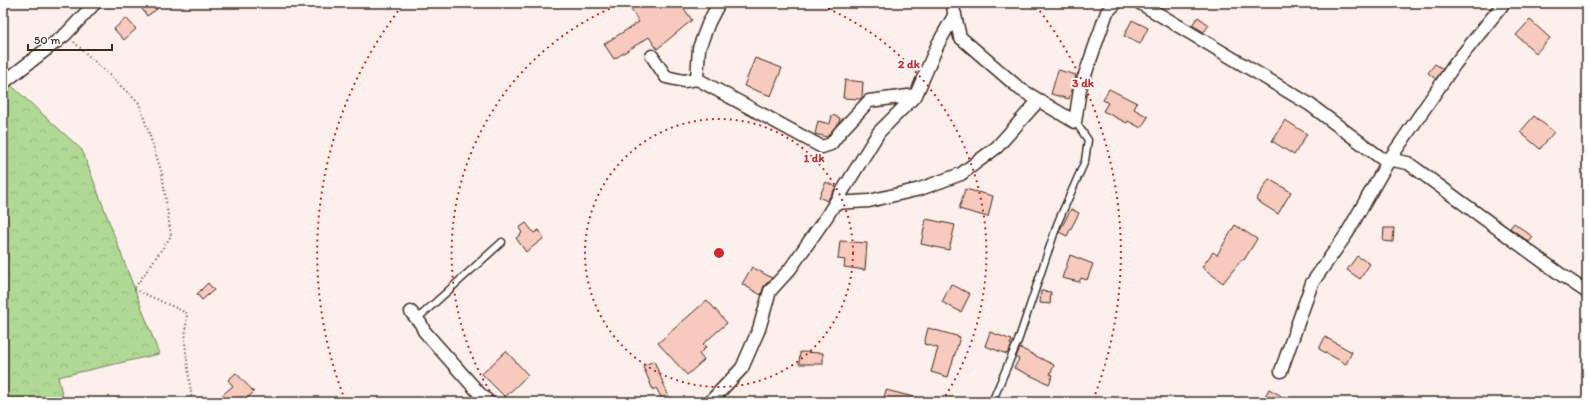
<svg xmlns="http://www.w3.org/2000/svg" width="1590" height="405" font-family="Itim,sans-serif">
<defs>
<pattern id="forest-crowns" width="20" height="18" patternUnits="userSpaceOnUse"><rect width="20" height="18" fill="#b0d995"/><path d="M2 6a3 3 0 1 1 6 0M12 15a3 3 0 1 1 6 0" fill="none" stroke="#98ba80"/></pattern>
</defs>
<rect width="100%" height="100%" fill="#fdefeb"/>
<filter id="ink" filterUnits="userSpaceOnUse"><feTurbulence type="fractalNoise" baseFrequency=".025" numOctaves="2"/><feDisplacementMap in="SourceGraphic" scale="8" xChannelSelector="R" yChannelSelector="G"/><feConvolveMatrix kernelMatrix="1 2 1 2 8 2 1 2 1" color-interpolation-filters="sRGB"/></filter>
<g filter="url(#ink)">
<path fill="url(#forest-crowns)" stroke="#76825a" d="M 3,78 L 82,150 L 159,354 L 58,377 L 64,402 L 3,402 Z"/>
<path fill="#f8cabd" stroke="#3b2a1e" d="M 138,3 L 153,3 L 157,9 L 147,16 Z
M 627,3 L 680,3 L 692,20 L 657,49 L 649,37 L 614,59 L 604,44 L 639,22 Z
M 1198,17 L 1209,25 L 1204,32 L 1192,25 Z
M 126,18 L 136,29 L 124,40 L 114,29 Z
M 1132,20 L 1148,28 L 1140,44 L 1124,36 Z
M 1530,20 L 1550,38 L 1536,53 L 1516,35 Z
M 755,58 L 782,68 L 771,96 L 744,86 Z
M 1435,64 L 1443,69 L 1436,79 L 1428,73 Z
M 1058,70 L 1076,75 L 1069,99 L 1051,94 Z
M 845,80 L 863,82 L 862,98 L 860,99 L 843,98 Z
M 1109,89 L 1137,103 L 1134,109 L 1148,117 L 1141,128 L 1128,121 L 1127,123 L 1103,111 L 1108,103 L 1103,100 Z
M 832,115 L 840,118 L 839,122 L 827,137 L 815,134 L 818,121 L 830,124 Z
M 1534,116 L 1554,132 L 1540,149 L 1520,132 Z
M 1285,120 L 1307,134 L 1294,155 L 1272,141 Z
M 1269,179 L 1291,192 L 1278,214 L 1256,200 Z
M 826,182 L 836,187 L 827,201 L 819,197 Z
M 965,189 L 993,196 L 988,217 L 959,209 Z
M 1071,209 L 1079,213 L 1067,236 L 1059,232 Z
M 926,219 L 955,225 L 949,250 L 921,244 Z
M 526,223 L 534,233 L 539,230 L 544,238 L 526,252 L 516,238 L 522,233 L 519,228 Z
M 1514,223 L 1533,237 L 1529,242 L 1510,228 Z
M 1235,225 L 1257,239 L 1244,260 L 1242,259 L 1223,283 L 1202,267 L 1213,252 L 1217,255 Z
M 1384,228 L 1394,228 L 1393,242 L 1383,241 Z
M 840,241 L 867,243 L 865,270 L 844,267 L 845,260 L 838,259 Z
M 1070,255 L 1093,264 L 1087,280 L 1081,278 L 1079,282 L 1062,278 Z
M 1357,256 L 1370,264 L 1360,279 L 1347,270 Z
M 752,267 L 772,278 L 764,286 L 761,295 L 742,284 Z
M 208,283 L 214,290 L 202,300 L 197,294 Z
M 951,284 L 970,294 L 961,312 L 942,302 Z
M 1041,291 L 1051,292 L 1050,304 L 1040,303 Z
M 707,300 L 727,323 L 703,344 L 706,347 L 699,354 L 704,360 L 687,375 L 658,343 Z
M 928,328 L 960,337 L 948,377 L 931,372 L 938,348 L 924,344 Z
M 990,332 L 1012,340 L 1010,344 L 1012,345 L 1007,354 L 985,346 Z
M 1325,337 L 1352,352 L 1346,364 L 1319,349 Z
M 1020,348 L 1054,365 L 1050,374 L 1053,375 L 1049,384 L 1014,368 L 1019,359 L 1016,357 Z
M 506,351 L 528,375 L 505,397 L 482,374 Z
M 800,352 L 823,353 L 823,364 L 799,364 Z
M 654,361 L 671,402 L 664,402 L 656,388 L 653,390 L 643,366 Z
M 236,373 L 254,392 L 242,402 L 214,402 L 233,386 L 228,380 Z
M 1269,389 L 1292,402 L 1262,402 Z
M 886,390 L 922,399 L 922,402 L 883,402 Z"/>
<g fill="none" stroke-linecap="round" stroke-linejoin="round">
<g stroke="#3b2a1e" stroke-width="9">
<path id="service" d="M 417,319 L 502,242
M 992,402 L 1018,341 L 1058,222 L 1085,161 L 1088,140 L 1077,124 L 1075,122"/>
</g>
<g stroke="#3b2a1e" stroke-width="15">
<path id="minor" d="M 952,3 L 960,37 L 1020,89 L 1075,122 L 1080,89 L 1107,12 L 1116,3
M 1140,3 L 1309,104 L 1381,158 L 1408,163 L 1560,274 L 1587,292
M 652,56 L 666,77 L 684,81 L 697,79 L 822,147 L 831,144 L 840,132 L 869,101 L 916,95
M 697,79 L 699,48 L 709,22 L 719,3
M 3,83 L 66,34 L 95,3
M 835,203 L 869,201 L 920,189 L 961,174 L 997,147 L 1039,100
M 411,312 L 421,324 L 424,331 L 479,393 L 489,402
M 1281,371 L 1312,283 L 1346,235 L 1389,160 L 1455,64 L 1504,3
M 710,402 L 742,368 L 759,329 L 770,291 L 790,269 L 827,216 L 879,132 L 916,95 L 938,44 L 955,14"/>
</g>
<path stroke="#3b2a1e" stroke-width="2" stroke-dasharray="1 3" stroke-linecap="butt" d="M 74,42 L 139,103 L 162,173 L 171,236 L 134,289 L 187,313 L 185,343 L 192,402"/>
<use href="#service" stroke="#fff" stroke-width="6"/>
<use href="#minor" stroke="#fff" stroke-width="12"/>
</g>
</g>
<g fill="none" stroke="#d62828" stroke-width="2" stroke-dasharray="2 4">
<circle cx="719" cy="253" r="134"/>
<path d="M496 401A268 268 0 0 1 621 4M817 4A268 268 0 0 1 942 401"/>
<path d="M345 400A402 402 0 0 1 402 6M1036 6A402 402 0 0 1 1093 400"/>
</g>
<circle cx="719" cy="253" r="6" fill="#d62828" stroke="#fff" stroke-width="2"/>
<g font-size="12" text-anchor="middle" font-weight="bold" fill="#d62828" stroke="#fff" stroke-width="4" stroke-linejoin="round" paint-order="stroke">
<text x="909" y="68">2 dk</text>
<text x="1083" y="87">3 dk</text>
<text x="814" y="162">1 dk</text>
</g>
<rect width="1590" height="405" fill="none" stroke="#fff" stroke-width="16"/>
<rect x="8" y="8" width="1574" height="389" fill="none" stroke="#3b2a1e" stroke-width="1.5" filter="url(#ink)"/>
<path d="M28 44v6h84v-6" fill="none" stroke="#3b2a1e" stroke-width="2"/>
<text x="34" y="44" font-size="12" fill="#3b2a1e" stroke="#ffffff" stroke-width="3" paint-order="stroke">50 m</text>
</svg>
